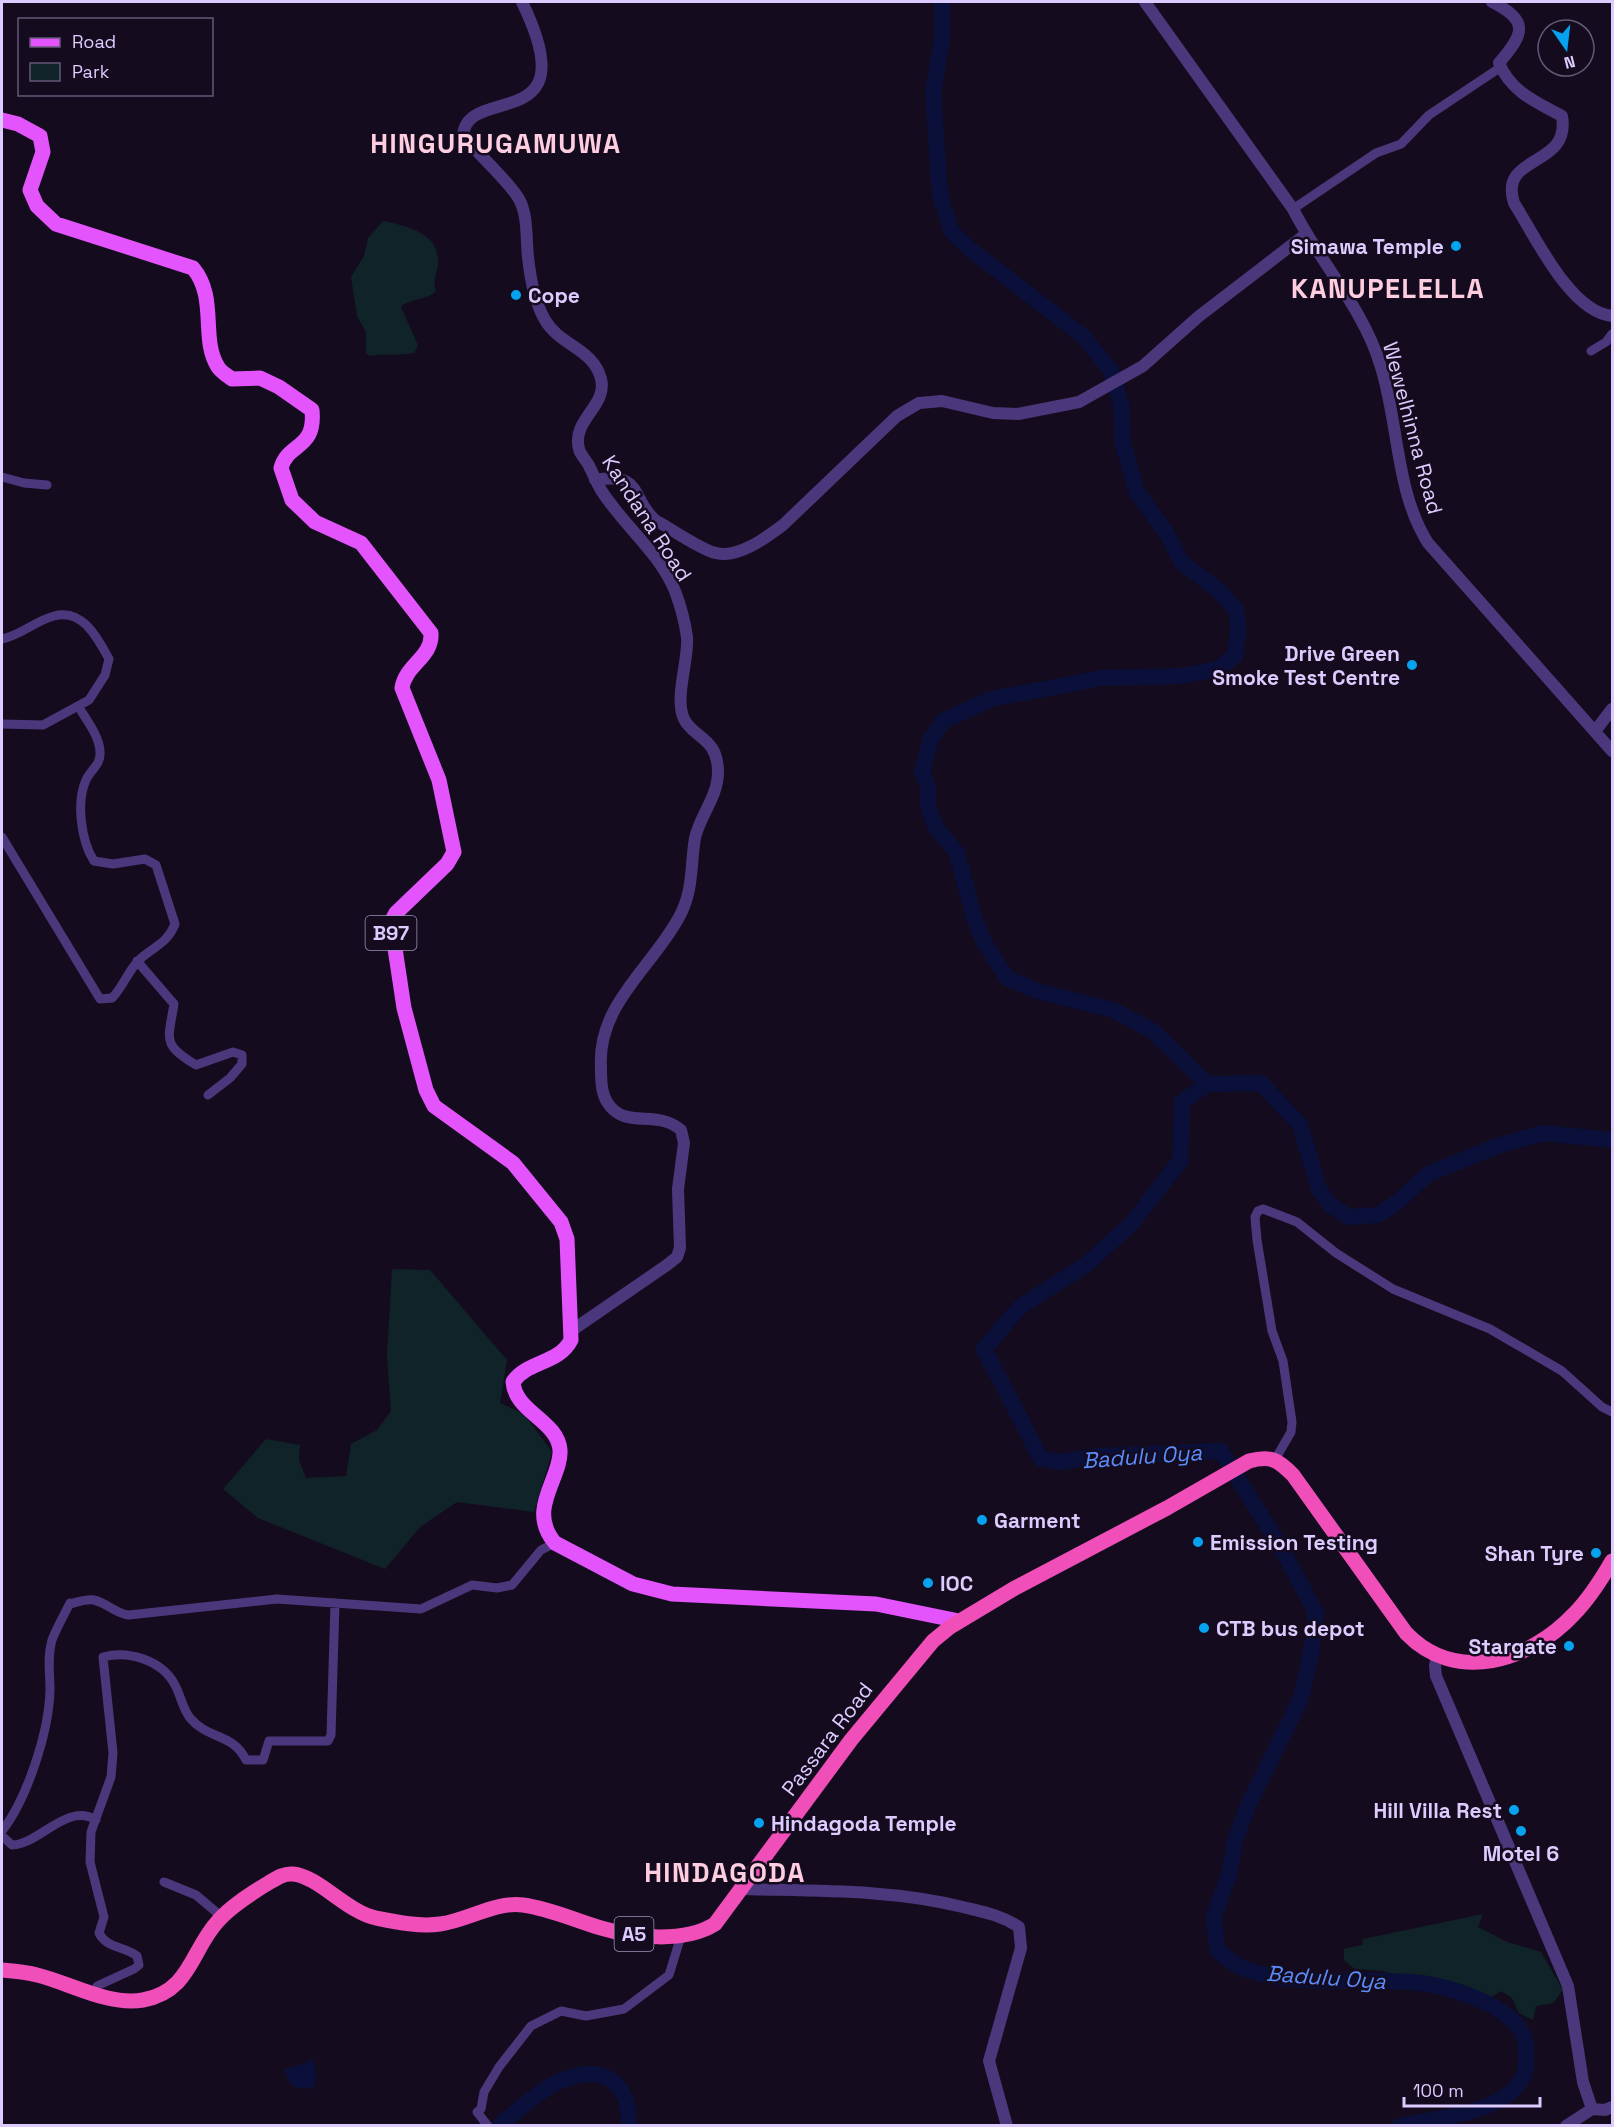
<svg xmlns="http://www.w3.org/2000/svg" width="1614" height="2127" font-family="'Space Grotesk',sans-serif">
<rect width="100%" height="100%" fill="#140c1e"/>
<path fill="#102328" d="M 383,221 C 407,226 440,233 438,264 C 437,275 432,280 436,291 C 426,301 412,297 401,307 L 418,345 L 414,353 C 399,356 384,353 369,356 L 366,353 L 366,332 L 357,316 L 351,277 L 364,256 L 368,238 Z
M 392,1269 L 430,1270 L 507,1360 L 500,1403 L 524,1414 L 552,1452 L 534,1512 L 457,1502 L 420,1527 L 385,1569 L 258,1518 L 223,1489 L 266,1439 L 300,1445 L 299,1460 L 306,1478 L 346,1476 L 351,1444 L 377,1430 L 391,1411 L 387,1356 Z
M 1483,1914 L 1478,1927 L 1507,1942 L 1541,1952 L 1563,1990 L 1553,2003 L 1536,2006 L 1533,2020 L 1519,2013 L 1512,1998 L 1501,1991 L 1493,1996 L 1477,1998 L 1474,1990 L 1463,1990 L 1430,1977 L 1401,1977 L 1383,1971 L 1355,1969 L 1344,1960 L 1344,1949 L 1362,1945 L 1363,1939 Z"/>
<path fill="#0a103a" d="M 312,2057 L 316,2070 L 315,2086 L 307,2089 L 292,2086 L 284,2070 L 308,2062 Z"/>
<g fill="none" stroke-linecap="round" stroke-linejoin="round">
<path stroke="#0a103a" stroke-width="16" d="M 942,2 L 942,39 L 933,92 L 940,196 L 952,232 L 971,250 L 1083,336 L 1111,371 L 1121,404 L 1123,444 L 1137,492 L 1167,534 L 1182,563 L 1217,589 L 1236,609 L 1238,630 L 1235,656 L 1217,669 L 1180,676 L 1102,678 L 991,699 L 943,721 L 931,739 L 922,771 L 928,788 L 928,805 L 935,826 L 957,853 L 974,918 L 984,942 L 1007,978 L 1037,991 L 1113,1010 L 1153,1031 L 1207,1084
M 499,2126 C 519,2110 539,2089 563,2080 C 604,2064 630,2082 629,2126
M 1400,2126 C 1438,2117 1522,2113 1526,2064 C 1526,2056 1527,2046 1524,2037 C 1515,2008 1456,1989 1428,1984 C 1368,1975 1301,1990 1243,1968 C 1234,1965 1225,1956 1217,1950 L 1214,1917 L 1229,1874 L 1235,1840 L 1249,1803 L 1301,1698 L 1312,1648 L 1316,1613 L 1283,1551 L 1221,1451 L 1097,1456 L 1061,1462 L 1041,1459 L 984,1349 L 1020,1307 L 1087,1264 L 1132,1223 L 1180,1161 L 1182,1102 L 1207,1084 L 1261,1083 L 1300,1125 L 1319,1189 L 1330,1205 L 1349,1217 L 1378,1215 L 1399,1201 L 1428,1174 L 1500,1145 L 1544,1133 L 1612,1140"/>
<path stroke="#4b387c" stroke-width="9" d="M 1293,209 L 1376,153 L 1401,144 L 1429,115 L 1501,67
M 1591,351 L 1606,342 L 1612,334
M 2,477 L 24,483 L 47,485
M 2,639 C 21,635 35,621 54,616 C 83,608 98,639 109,659 L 105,675 L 89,700 L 43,725 L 2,724
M 2,837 L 100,999 L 112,998 C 123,987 128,971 139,960 C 154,946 167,944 175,924 L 156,865 L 145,859 L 113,864 L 94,861 C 81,841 76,802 86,780 C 91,769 101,765 100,752 C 100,737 86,719 78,706
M 137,961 L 174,1004 C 168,1041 162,1044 196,1065 L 233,1052 L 242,1055 L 242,1064 L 230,1078 L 208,1095
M 1276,1458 L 1291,1432 L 1292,1422 L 1283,1361 L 1272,1331 L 1257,1240 L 1255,1217 L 1258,1211 L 1263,1209 L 1297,1222 L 1336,1253 L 1393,1289 L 1490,1329 L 1562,1371 L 1602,1407 L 1612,1412
M 70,1604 C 77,1602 86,1599 94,1600 C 107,1603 116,1614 129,1615 L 277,1599 L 421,1609 L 472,1585 L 497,1588 L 512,1585 L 541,1550 L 555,1543
M 2,1831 C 27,1799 49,1732 50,1690 C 50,1673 47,1657 52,1640 C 57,1627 64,1615 70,1603
M 2,1836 L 12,1845 C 40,1844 67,1802 96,1820
M 164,1882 L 196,1895 L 222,1917
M 95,1993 L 97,1986 L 134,1969 L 139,1965 L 137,1956 C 125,1946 107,1949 99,1933 L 104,1917 L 90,1862 L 91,1832 L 111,1777 L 113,1753 L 103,1657 C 128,1650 162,1660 175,1685 C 181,1696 183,1711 191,1719 C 209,1740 233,1733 246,1760 L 263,1760 L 269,1741 L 328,1741 L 331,1735 L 335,1603
M 488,2126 L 477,2112 L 481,2109 L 484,2092 L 499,2067 L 531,2026 L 561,2011 L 586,2016 L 624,2009 L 669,1975 L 681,1936"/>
<path stroke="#4b387c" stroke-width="12" d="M 522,2 C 589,139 464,82 463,137 C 477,152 510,183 519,199 C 528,215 526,239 528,257 C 530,276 535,303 545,320 C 559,345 594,349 601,379 C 608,406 571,420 579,449 C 580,454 585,459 588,464 C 593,473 596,482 601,490 C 623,525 659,552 675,591 C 680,604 685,623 687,637 C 689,660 674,698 684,719 C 693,738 718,737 718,772 C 718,797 700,815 695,838 C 690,868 694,891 678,919 C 651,968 597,1006 601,1067 C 601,1079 601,1092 607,1102 C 625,1131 655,1108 681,1130 L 684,1143 L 678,1189 L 680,1248 L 677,1257 L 667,1265 L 571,1331
M 1145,2 L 1293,209 C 1319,261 1363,308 1380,364 C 1399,422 1395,491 1428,543 L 1612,751
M 1492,2 C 1530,21 1524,34 1499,63 C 1511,92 1536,102 1562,116 C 1571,169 1498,153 1514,203 C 1535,236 1570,312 1612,316
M 595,480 C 644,472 630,498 655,520 C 670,528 701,550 716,553 C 738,559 767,537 783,525 L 897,416 L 919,403 L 942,401 L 993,413 L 1018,414 L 1079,402 L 1143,366 L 1198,317 L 1306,234
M 1596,730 L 1612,709
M 1437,1656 L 1435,1666 L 1436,1676 L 1568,1986 L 1583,2082 L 1592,2109
M 741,1889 C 815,1891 890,1889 963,1907 C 984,1912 1001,1915 1019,1927 L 1021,1948 L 989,2061 L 1007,2126
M 1592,2109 L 1605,2110 L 1612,2107
M 1566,2126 L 1592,2109"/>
<path stroke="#e454fc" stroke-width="15" d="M 2,120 L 18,124 L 40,136 L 43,152 L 30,190 L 37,206 L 56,224 L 193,268 C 218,298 200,339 218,367 C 221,372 228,376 232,379 L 260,378 L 279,387 L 312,410 C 316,450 288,442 281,468 L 292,500 L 315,522 L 361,543 L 431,633 C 433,657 405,665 402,688 L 439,780 L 454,852 L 447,864 L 396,913 L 391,922 L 404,1008 L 426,1090 L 434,1106 L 513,1163 L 561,1222 L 567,1239 L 571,1340 C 559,1364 527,1361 513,1382 C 515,1412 558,1421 560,1450 C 562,1478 526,1509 555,1543 L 633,1584 L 672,1594 L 876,1604 L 959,1621"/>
<path stroke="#f04eb8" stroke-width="15" d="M 2,1970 C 13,1971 26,1972 37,1975 C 70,1983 108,2006 143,2000 C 191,1991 191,1950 218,1921 C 230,1907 249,1895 265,1885 C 274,1880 282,1873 293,1874 C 318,1876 347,1912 376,1918 C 396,1922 420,1927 440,1924 C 466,1921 496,1901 523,1905 C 551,1909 574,1920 601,1928 C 634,1938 685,1943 715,1924 L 851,1740 L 933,1641 L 950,1627 L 1015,1588 L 1167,1508 L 1249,1461 C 1271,1455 1278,1460 1293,1475 L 1406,1633 C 1456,1685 1530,1661 1574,1614 C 1589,1599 1601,1580 1612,1561"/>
</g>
<g fill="#05a2f0" stroke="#140c1e" stroke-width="2">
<circle cx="1456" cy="246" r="6"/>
<circle cx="516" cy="295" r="6"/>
<circle cx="1412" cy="665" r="6"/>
<circle cx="982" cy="1520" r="6"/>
<circle cx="1198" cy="1542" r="6"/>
<circle cx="1596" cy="1553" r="6"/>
<circle cx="928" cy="1583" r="6"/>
<circle cx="1204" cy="1628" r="6"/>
<circle cx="1569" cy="1646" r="6"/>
<circle cx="1514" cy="1810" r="6"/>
<circle cx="759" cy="1823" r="6"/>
<circle cx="1521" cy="1831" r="6"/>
</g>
<g text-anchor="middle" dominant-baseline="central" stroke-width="5" stroke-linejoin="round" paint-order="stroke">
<g fill="#140c1e" stroke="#a092bb" stroke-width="1.5">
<rect x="365.5" y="916" width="51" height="34" rx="4.5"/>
<rect x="614.5" y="1917" width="39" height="34" rx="4.5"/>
</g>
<g font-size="20" font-weight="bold" fill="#dccbfe">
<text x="391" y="933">B97</text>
<text x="634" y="1934">A5</text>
</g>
<g font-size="21" font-weight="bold" fill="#dccbfe" stroke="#140c1e" text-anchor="start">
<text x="1444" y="246" text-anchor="end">Simawa Temple</text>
<text x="528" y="295">Cope</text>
<text x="1400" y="653" text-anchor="end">Drive Green<tspan x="1400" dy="24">Smoke Test Centre</tspan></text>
<text x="994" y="1520">Garment</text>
<text x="1210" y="1542">Emission Testing</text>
<text x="1584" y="1553" text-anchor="end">Shan Tyre</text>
<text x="940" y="1583">IOC</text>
<text x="1216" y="1628">CTB bus depot</text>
<text x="1557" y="1646" text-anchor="end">Stargate</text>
<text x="1502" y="1810" text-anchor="end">Hill Villa Rest</text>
<text x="771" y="1823">Hindagoda Temple</text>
<text x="1521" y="1853" text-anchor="middle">Motel 6</text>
</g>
<g font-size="21" fill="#dccbfe" stroke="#140c1e">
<text transform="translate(1413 428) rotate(75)">Wewelhinna Road</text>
<text transform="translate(647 518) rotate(57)">Kandana Road</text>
<text transform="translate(827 1739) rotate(-53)">Passara Road</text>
</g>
<g font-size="22" font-style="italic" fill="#5b8cfc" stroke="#140c1e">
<text transform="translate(1142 1456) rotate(-4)">Badulu Oya</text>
<text transform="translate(1326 1977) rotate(4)">Badulu Oya</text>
</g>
<g font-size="27" font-weight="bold" letter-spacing="1.5" fill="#fecde0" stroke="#140c1e">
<text x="496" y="143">HINGURUGAMUWA</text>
<text x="1388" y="288">KANUPELELLA</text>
<text x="725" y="1872">HINDAGODA</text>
</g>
</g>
<rect width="1614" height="2127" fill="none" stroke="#dccbfe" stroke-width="6"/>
<rect x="18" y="18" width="195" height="78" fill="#140c1e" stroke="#645878" stroke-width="1.5"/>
<rect x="30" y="38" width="30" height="9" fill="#e454fc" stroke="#645878" stroke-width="1.5"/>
<text x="72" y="48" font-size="18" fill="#dccbfe">Road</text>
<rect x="30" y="63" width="30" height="18" fill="#102328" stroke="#645878" stroke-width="1.5"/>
<text x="72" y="78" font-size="18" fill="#dccbfe">Park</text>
<g transform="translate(1566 48) rotate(166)"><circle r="28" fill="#140c1e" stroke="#645878" stroke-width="1.5"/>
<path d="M0-4.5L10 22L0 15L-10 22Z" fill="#05a2f0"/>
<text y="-9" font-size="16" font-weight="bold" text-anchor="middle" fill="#dccbfe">N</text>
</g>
<path d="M1404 2097v9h136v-9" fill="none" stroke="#dccbfe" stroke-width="3"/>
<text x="1413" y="2097" font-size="18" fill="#dccbfe" stroke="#140c1e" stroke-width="4.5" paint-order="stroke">100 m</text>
</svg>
